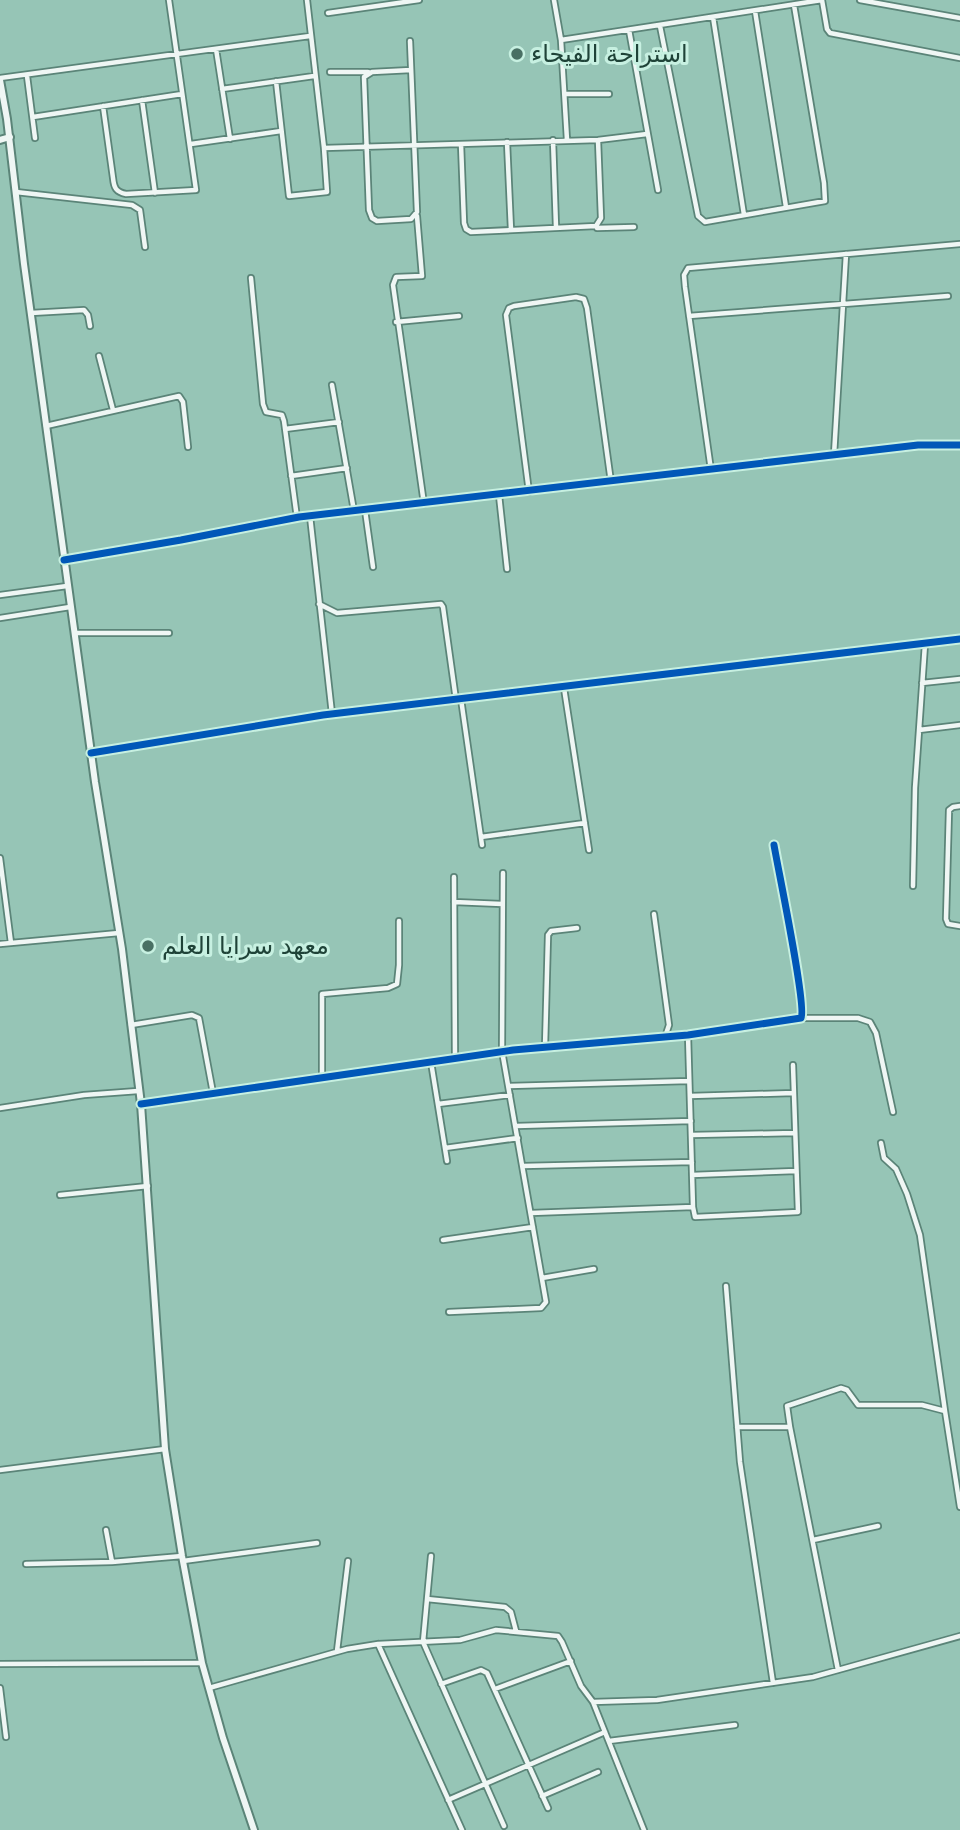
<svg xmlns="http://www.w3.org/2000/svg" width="960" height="1830" font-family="'DejaVu Sans','Noto Sans Arabic',sans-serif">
<rect width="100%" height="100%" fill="#96c5b6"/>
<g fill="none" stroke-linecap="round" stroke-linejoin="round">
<g stroke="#5b8478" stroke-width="8">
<path id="minor" d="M 554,0 L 561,40 L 822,0
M 822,0 L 827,29 L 830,33 L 960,58
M 860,0 L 960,18
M 755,11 L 786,207
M 328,13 L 419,0
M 713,17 L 744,215
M 660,26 L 698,216 L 705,222 L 825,201 L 824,183 L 794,5
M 629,30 L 658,190
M 561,40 L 567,140
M 410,41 L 417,212 L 411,219 L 377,221 L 372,218 L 369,210 L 364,77 L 372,72 L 411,70
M 216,49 L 230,139
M 330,72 L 368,72
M 27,76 L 35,138
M 0,78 L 310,36
M 276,81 L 289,196 L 327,192 L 324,148 L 307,0
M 222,89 L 314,76
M 565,94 L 609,94
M 142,100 L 155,193
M 103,106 L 113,178 C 114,188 116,192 126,194 L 196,190 L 169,0
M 33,117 L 182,94
M 553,140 L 556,227
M 507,142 L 511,230
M 191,144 L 281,131
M 461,144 L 464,223 L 466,229 L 471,232 L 596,226 L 601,218 L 598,140
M 324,148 L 598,140 L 647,134
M 16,192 L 132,205 L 140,210 L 145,247
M 417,216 L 422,276 L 396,277 L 393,285 L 424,504
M 597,228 L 634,227
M 251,278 L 263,404 L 266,412 L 282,415 L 284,421 L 297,518
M 31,313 L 84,310 L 88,315 L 90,326
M 689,316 L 948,296
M 396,322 L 459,316
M 99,356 L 113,410
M 332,385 L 354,511
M 46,426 L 179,396 L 183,402 L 188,447
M 285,429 L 339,422
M 834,455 L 846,254
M 711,470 L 685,287 L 684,275 L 688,268 L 960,244
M 291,476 L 347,468
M 529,492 L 506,315 L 509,308 L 514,306 L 576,297 L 584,299 L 587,308 L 611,482
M 499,495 L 507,569
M 365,510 L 373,567
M 310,516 L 332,714
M 65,560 L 181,540 L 299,517 L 918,445 L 960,445
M 0,595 L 67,586
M 319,604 L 337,613 L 441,604 L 443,607 L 456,700
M 0,618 L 70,607
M 75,633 L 169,633
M 922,683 L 960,679
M 564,688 L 589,850
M 461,699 L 482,845
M 919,730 L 960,725
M 91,753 L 323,715 L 960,639
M 960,806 L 953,807 L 949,810 L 946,919 L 948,924 L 960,926
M 481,837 L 585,823
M 0,858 L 11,943
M 454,877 L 455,1058
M 913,886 L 915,788 L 925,644
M 454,902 L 502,904
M 654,914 L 669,1025 L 665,1037
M 0,944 L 119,933
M 801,1018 L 858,1018 L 870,1022 L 876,1033 L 893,1112
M 131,1025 L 192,1015 L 199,1018 L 213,1093
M 545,1047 L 548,935 L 551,931 L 577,928
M 431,1062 L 447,1161
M 322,1078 L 322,994 L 388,988 L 397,984 L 399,965 L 399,921
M 509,1086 L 689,1081
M 690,1096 L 794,1093
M 141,1104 L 513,1050 L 688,1035 L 801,1018 C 807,1007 778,869 774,845
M 438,1104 L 510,1095
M 0,1108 L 84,1095 L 138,1091
M 516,1126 L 691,1121
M 691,1135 L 795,1133
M 445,1148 L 518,1138
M 523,1166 L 692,1162
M 692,1175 L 796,1171
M 60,1195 L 148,1186
M 693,1207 L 695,1217 L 798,1212 L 793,1065
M 531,1213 L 693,1207 L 688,1035
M 443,1240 L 533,1227
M 542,1278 L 594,1269
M 726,1286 L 740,1462 L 773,1683
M 449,1312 L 541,1308 L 546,1302 L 502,1051 L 503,873
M 945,1411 L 960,1507
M 737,1427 L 790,1427 L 838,1670
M 790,1427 L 787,1406 L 841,1388 L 847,1390 L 858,1405 L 922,1405 L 945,1411 L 920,1235 L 907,1194 L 896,1169 L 884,1158 L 881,1143
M 0,1470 L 165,1449
M 106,1530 L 112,1562
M 813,1540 L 878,1526
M 431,1556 L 423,1642 L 504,1826
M 183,1561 L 317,1543
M 26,1564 L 112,1562 L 182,1556
M 427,1599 L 505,1607 L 511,1612 L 516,1631
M 378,1644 L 462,1830
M 337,1651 L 348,1561
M 0,1664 L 202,1663
M 441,1684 L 481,1670 L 487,1673 L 548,1808
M 0,1688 L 6,1737
M 209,1688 L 347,1649 L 378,1644 L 460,1640 L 496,1630 L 558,1636 L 562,1642 L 581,1686 L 593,1702 L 644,1830
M 495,1689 L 571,1661
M 593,1702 L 657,1700 L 813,1677 L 960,1636
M 609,1741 L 735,1725
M 542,1796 L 598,1772
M 448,1800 L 605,1732"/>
</g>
<g stroke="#5b8478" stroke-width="10">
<path id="tertiary" d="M 0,140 L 10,137"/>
</g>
<g stroke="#5b8478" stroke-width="10">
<path id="secondary" d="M 0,80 L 7,119 L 24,264 L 95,782 L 122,949 L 141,1104 L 165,1449 L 182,1556 L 202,1663 L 223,1738 L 254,1830"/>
</g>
<use href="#minor" stroke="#eff6f4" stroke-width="4.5"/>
<use href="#tertiary" stroke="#eff6f4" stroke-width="6"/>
<use href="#secondary" stroke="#eff6f4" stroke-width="6"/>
<g stroke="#c7f0e1" stroke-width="11">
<path id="cycleway" d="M 64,560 L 181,540 L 299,517 L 918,445 L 960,445
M 91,753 L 323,715 L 960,639
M 141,1104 L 513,1050 L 688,1035 L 801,1018 C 807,1007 778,869 774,845"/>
</g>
<use href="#cycleway" stroke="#0057b8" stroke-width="7"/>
</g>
<g fill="#497064" stroke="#c7f0e1" stroke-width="2.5">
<circle cx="517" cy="54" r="7"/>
<circle cx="148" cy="946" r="7"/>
</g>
<g text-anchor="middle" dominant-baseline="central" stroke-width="6" stroke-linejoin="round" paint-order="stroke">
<g font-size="24" fill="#1f4338" stroke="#c7f0e1" text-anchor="start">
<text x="531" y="54">استراحة الفيحاء</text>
<text x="162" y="946">معهد سرايا العلم</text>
</g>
</g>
</svg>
